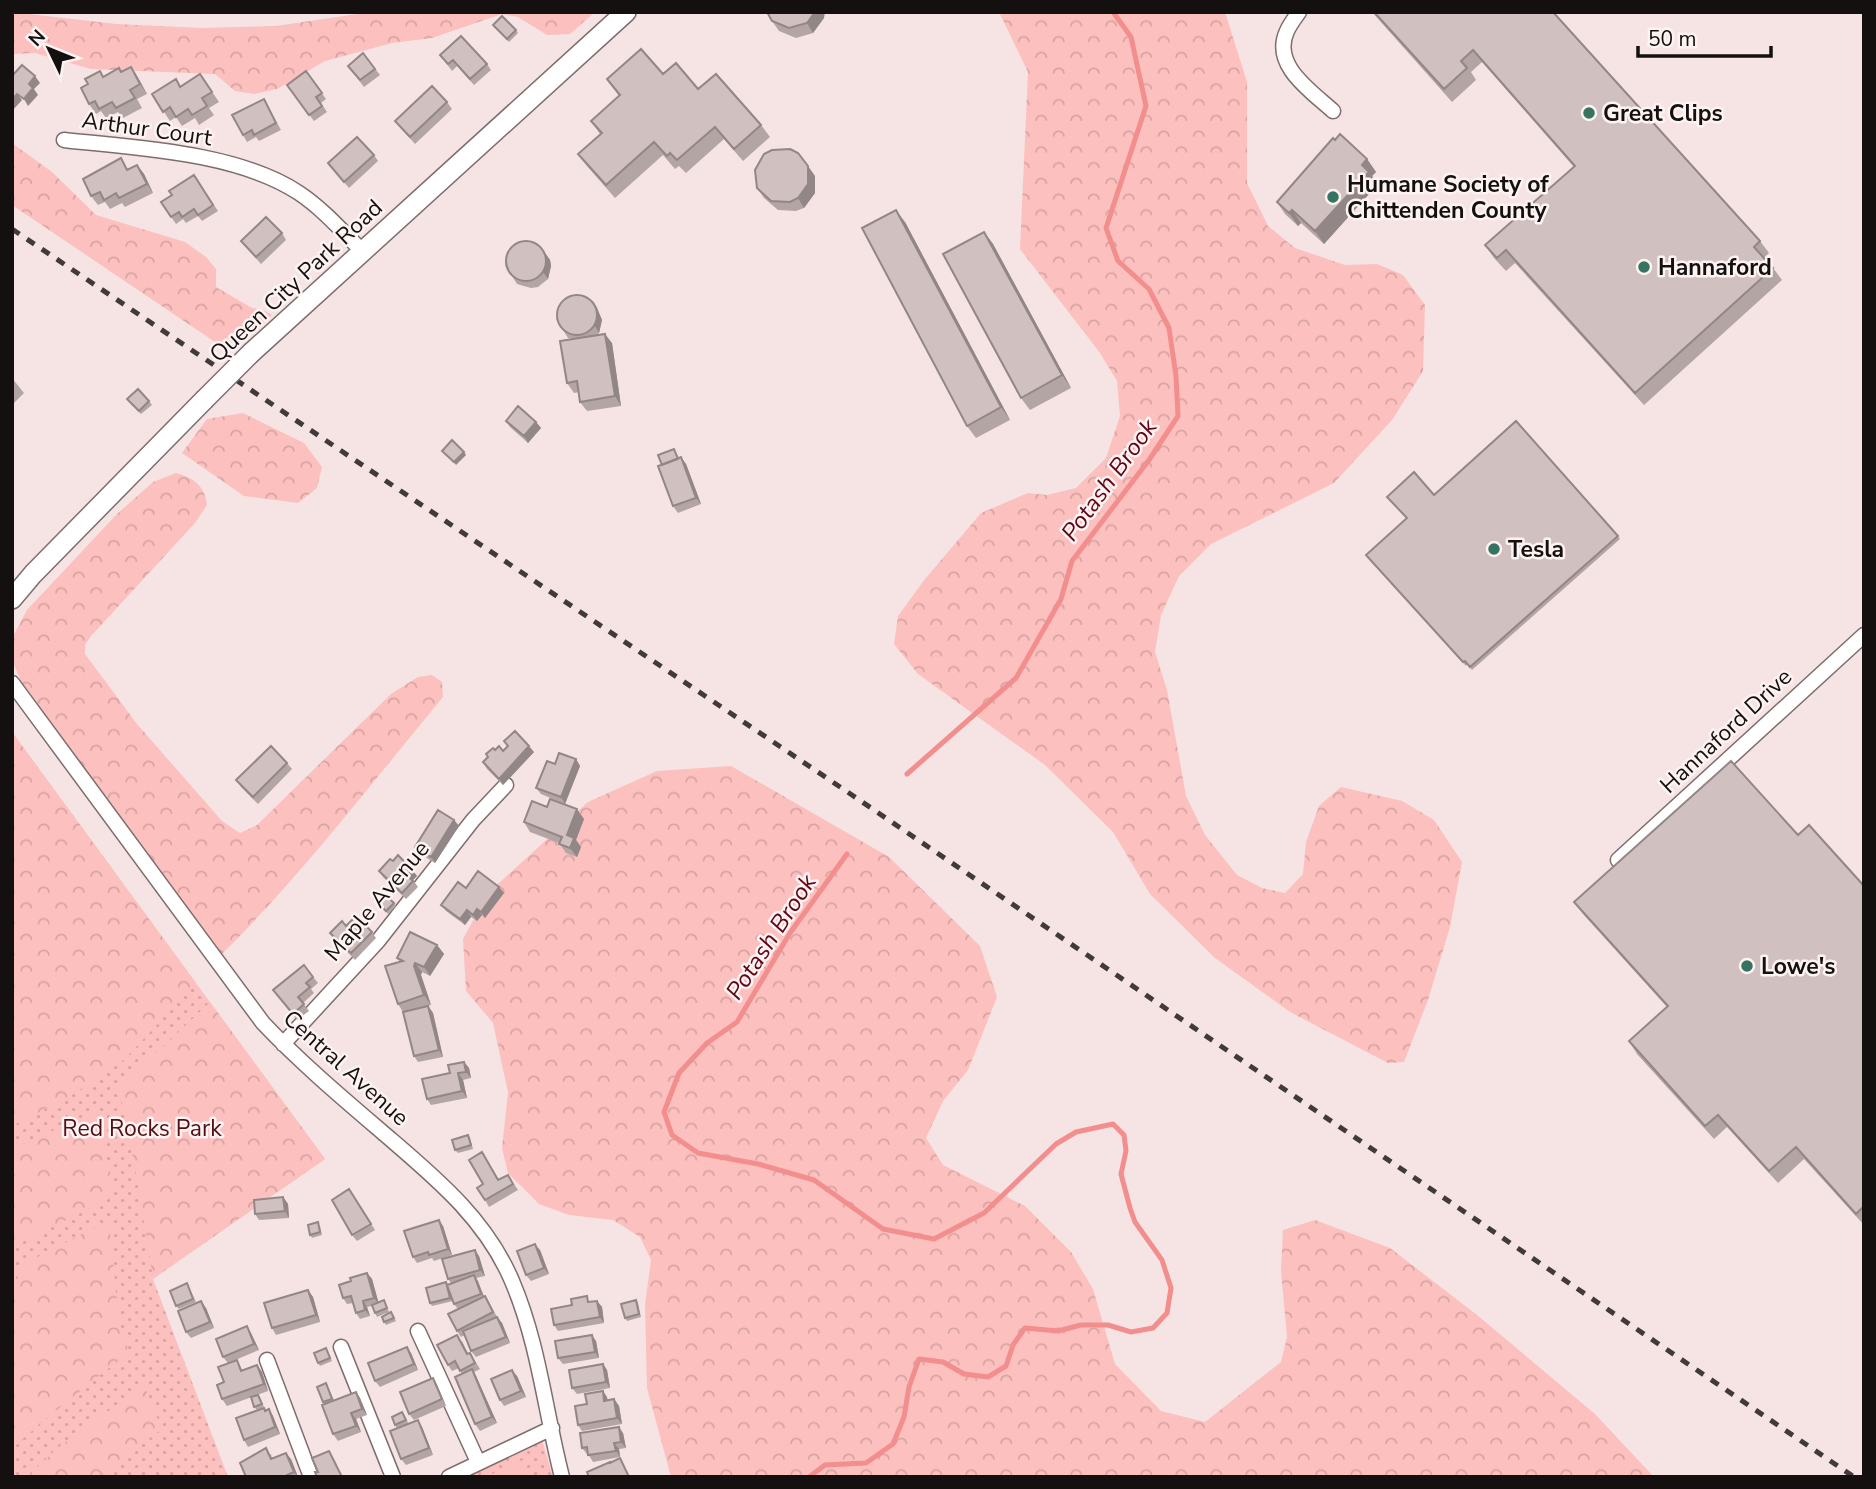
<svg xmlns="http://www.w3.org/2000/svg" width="1876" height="1489" font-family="'Nunito Sans',sans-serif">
<defs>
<pattern id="grass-dots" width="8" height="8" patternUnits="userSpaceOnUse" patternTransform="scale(1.75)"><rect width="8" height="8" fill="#fcc0be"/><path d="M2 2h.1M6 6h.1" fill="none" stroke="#d7a4a2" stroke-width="1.8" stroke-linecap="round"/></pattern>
<pattern id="forest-crowns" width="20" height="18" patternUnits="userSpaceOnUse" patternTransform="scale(1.75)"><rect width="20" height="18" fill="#fcc0be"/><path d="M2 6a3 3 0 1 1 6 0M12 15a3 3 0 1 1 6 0" fill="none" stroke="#d7a4a2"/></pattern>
</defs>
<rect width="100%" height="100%" fill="#f5e4e3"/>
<path fill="url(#grass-dots)" d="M 12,732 L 325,1159 L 153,1279 L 228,1477 L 12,1477 Z
M 541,1437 L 553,1477 L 459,1477 Z"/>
<path fill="url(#forest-crowns)" d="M 12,12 L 116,24 L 202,28 L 276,26 L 371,12 L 595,12 L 570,34 L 547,35 L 518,17 L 502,14 L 432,38 L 392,43 L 325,61 L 277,89 L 254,94 L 235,91 L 215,74 L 91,69 L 35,53 L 12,54 Z
M 999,12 L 1225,12 L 1247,82 L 1247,183 L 1268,226 L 1295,248 L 1345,265 L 1377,264 L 1403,275 L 1425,305 L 1423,371 L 1392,420 L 1334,483 L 1211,544 L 1179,576 L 1161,615 L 1155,652 L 1167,690 L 1186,796 L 1205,835 L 1237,875 L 1262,888 L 1285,893 L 1303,874 L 1306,842 L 1319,806 L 1341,787 L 1402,801 L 1434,820 L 1462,862 L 1450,927 L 1428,1000 L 1404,1062 L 1388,1063 L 1290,1012 L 1215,958 L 1150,894 L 1113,832 L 1045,765 L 918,674 L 894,644 L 898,616 L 925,579 L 981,513 L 1028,493 L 1047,495 L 1076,488 L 1106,458 L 1120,416 L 1117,381 L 1100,353 L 1020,249 L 1028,72 Z
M 12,143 L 52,172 L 96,215 L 185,242 L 206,257 L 216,269 L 216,287 L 252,308 L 263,310 L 272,315 C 256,330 244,343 221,346 L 12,205 Z
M 243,413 L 304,443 L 322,467 L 317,488 L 298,503 L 244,496 L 182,453 L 207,419 Z
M 176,473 C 194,478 205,486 207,505 L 195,523 L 91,636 L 85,645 L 85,654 L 137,724 L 222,821 L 240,833 L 257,825 L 391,694 L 418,677 L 432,675 L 442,682 L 443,697 C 370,785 301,876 220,956 L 23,686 L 12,660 L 12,638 L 27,610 L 117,514 L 153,482 Z
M 12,732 L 196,983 L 124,1060 L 69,1097 L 12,1126 Z
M 731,766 L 889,857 L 980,946 L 997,997 L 968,1070 L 943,1101 L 926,1138 L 943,1165 L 1025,1206 L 1071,1252 L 1093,1289 L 1115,1364 L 1161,1411 L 1205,1422 L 1281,1362 L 1287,1337 L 1281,1271 L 1283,1230 L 1315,1220 L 1390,1248 L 1477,1315 L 1595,1414 L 1654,1477 L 671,1477 L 647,1388 L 645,1305 L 651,1260 L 640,1237 L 613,1220 L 569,1215 L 539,1204 L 508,1173 L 502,1148 L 508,1092 L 493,1023 L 466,991 L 463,939 L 488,893 L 588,802 L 657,771 Z
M 210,1002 L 325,1159 L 153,1278 L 134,1162 L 119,1089 Z
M 96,1111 L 114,1196 L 12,1247 L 12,1149 Z
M 109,1220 L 119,1322 L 129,1352 L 43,1421 L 12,1449 L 12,1291 L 19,1288 L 16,1268 Z
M 144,1385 L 162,1429 L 98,1477 L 26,1477 L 59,1447 Z"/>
<path fill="#fcc0be" d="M 523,1460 L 531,1477 L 491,1477 L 490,1475 Z"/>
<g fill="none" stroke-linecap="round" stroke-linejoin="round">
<path stroke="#f28e8d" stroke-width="5" d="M 907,774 L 1016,678 L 1061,599 L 1072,561 L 1149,460 L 1178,416 L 1176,376 L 1169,328 L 1149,289 L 1118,261 L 1106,228 L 1146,106 L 1131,37 L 1113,12
M 809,1477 L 825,1465 L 866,1463 L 893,1444 L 904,1417 L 909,1387 L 919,1359 L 943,1362 L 964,1374 L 988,1377 L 1006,1366 L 1013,1345 L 1025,1328 L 1058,1331 L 1081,1325 L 1108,1325 L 1131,1332 L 1153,1328 L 1167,1313 L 1171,1288 L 1162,1260 L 1135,1222 L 1130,1208 L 1121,1174 L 1126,1151 L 1124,1135 L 1113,1124 L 1076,1132 L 1056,1144 L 984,1213 L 934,1239 L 883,1229 L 814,1180 L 758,1164 L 698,1153 L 672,1135 L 664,1112 L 679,1073 L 707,1043 L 737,1022 L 790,933 L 847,854"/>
<g stroke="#7d6e6d" stroke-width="17">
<path id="street" d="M 1299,12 C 1295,18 1290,24 1287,31 C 1271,65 1311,91 1333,111
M 64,140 C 136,148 237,152 299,193 C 323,209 343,232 363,252
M 12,683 L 263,1023 C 300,1062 340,1096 381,1131 C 432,1175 485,1217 512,1281 C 539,1344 545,1411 562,1477
M 1618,860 L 1864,635
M 283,1044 L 378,941 L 473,820 L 506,785
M 418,1331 L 478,1462
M 341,1347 L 393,1477
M 267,1360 L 311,1477
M 449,1477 L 552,1428"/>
</g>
<g stroke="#7d6e6d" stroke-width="22">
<path id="secondary" d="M 251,353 L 626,12
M 12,599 L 33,574 L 204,400"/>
</g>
<use href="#street" stroke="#fff" stroke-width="14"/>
<use href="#secondary" stroke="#fff" stroke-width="19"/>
<path stroke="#413a39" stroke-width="5" stroke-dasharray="9 9" stroke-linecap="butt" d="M 12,229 L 852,795 L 1854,1477"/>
<g stroke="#7d6e6d" stroke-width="22" stroke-linecap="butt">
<path id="secondary-bridge" d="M 204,400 L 251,353"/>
</g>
<use href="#secondary-bridge" stroke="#fff" stroke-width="19"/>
</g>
<path fill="#b3a5a4" d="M 1372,12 L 1553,12 L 1760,241 L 1769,253 L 1764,258 L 1773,268 L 1782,280 L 1644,405 L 1515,263 L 1506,271 L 1494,258 L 1485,245 L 1574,167 L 1482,62 L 1471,72 L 1476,80 L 1452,102 Z
M 824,18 L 813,33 L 796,38 L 779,31 L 772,21 Z
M 493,25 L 516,30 L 518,33 L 509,42 Z
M 363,53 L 380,75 L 364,87 L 348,66 Z
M 440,55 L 487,64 L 491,70 L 474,85 L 457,66 L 452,71 Z
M 131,67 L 137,76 L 147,94 L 137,99 L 142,108 L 123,118 L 118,112 L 106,118 L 101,111 L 96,114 L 89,104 L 104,77 L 121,72 Z
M 306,71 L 326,99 L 321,103 L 327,112 L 314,121 L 287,85 Z
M 200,74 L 219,102 L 209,108 L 214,115 L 199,125 L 195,118 L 182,126 L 176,117 L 170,121 L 152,94 L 180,86 Z
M 663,74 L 698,89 L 761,125 L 770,137 L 743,161 L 724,139 L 686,173 L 679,166 L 675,169 L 663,155 L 615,198 L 587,166 L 578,154 L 600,134 L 591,121 L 619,96 L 607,79 Z
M 264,99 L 281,130 L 259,141 L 256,137 L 247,142 L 243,135 Z
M 447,102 L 452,109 L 415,144 L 395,121 Z
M 374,155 L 378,161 L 349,188 L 328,163 Z
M 1367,159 L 1376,172 L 1372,176 L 1378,184 L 1324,244 L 1301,223 L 1298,226 L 1285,214 L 1277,202 Z
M 137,165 L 144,174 L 153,193 L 125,207 L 122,203 L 110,209 L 105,202 L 98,205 L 91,196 L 128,169 Z
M 194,175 L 218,211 L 202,221 L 198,216 L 186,223 L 183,219 L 176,224 L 161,202 L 172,195 Z
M 815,176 L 815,193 L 804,208 L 796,211 L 778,210 L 764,198 L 757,188 Z
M 905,222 L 1010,420 L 976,438 L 967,426 Z
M 984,232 L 993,244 L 1071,388 L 1030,410 L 1021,398 Z
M 282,233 L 286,240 L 261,264 L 241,241 Z
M 545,253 L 550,260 L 551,266 L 548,279 L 538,287 L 531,288 L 517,284 L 505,265 Z
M 593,301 L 597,308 L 602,320 L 599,333 L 595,336 L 612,343 L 621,406 L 587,411 L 580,402 L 579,392 L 574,393 L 567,383 L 572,339 L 568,338 L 556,319 Z
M 12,378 L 24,393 L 12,405 Z
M 127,399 L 149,401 L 152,405 L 141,414 Z
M 506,421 L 536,422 L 541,428 L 528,443 L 510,427 Z
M 674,449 L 679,458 L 686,464 L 701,504 L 678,513 L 673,506 L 662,465 Z
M 1434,495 L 1618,536 L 1620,539 L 1472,670 L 1467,664 L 1466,666 L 1368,558 Z
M 504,741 L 534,752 L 503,785 L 487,769 L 483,762 L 495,750 L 503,751 L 507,746 Z
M 576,759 L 580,766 L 565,804 L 541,794 L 536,788 L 555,764 Z
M 287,763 L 292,769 L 258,804 L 241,787 L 236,780 Z
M 547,807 L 584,819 L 576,840 L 581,847 L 577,857 L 566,853 L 559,843 L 530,832 L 524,822 Z
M 454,820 L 459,826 L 435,863 L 420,854 L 415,847 Z
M 1798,835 L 1864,886 L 1864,1225 L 1804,1159 L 1778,1183 L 1727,1127 L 1714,1139 L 1637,1054 L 1629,1041 L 1667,1007 L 1583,914 L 1574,902 Z
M 393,861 L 412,870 L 417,876 L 413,880 L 418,887 L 406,899 L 383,877 L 379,871 Z
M 499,887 L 504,893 L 485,918 L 482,915 L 477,921 L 471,917 L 465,925 L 446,911 L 441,905 L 466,888 Z
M 374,899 L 394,903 L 396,906 L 388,914 Z
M 346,926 L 372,932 L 376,938 L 355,960 L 335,939 L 330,933 Z
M 437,945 L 444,954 L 430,976 L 422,972 L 421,975 L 431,1005 L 424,1007 L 428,1006 L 433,1013 L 443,1057 L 418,1062 L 414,1056 L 403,1012 L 398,1004 L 400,962 L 397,958 Z
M 313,977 L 318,983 L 311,989 L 314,993 L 303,1003 L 309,1011 L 297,1020 L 273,990 Z
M 464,1062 L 469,1068 L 471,1078 L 463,1080 L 467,1098 L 431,1105 L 427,1099 L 450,1073 Z
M 468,1135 L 470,1138 L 473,1149 L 458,1153 L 455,1150 Z
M 482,1152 L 499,1180 L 508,1175 L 518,1190 L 489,1207 L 485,1200 Z
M 349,1189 L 375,1230 L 357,1241 L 352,1235 Z
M 283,1197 L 288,1204 L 289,1218 L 259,1220 L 255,1214 Z
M 320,1226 L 322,1235 L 312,1238 L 310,1235 Z
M 443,1226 L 452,1255 L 434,1261 L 432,1258 L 417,1263 L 413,1257 Z
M 540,1250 L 549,1274 L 531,1281 L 526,1275 Z
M 479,1256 L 485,1276 L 476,1278 L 484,1296 L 485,1296 L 489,1302 L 497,1317 L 502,1323 L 510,1343 L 476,1357 L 471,1351 L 465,1335 L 461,1337 L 457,1331 L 458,1309 L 454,1304 L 451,1296 L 453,1301 L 432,1306 L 430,1303 L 446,1282 L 448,1284 L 451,1283 L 448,1279 Z
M 367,1273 L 372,1279 L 378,1302 L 384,1300 L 389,1312 L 377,1317 L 372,1306 L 367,1307 L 370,1316 L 360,1319 L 356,1313 L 353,1303 L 347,1304 L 343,1298 L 351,1281 Z
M 187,1283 L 196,1302 L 179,1309 L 176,1306 Z
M 308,1290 L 313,1297 L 320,1322 L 276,1335 L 272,1328 Z
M 636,1300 L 638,1303 L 641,1317 L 627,1321 L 625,1318 Z
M 597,1301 L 602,1307 L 604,1323 L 558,1331 L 554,1325 L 591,1302 Z
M 206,1308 L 214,1328 L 191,1338 L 186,1332 Z
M 391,1312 L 396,1321 L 386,1325 L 384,1322 Z
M 251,1333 L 259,1350 L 228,1363 L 223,1357 Z
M 462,1341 L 468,1353 L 470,1353 L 480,1369 L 474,1372 L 497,1423 L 480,1431 L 475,1424 L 462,1374 L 459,1368 L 452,1371 L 448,1365 Z
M 596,1341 L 599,1358 L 563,1364 L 558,1358 Z
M 326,1348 L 332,1361 L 320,1366 L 318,1363 Z
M 411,1353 L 418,1370 L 380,1387 L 375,1381 Z
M 237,1360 L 243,1371 L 257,1365 L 262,1372 L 268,1391 L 227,1406 L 222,1399 L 224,1382 Z
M 603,1364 L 607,1370 L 610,1388 L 577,1394 L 572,1388 Z
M 517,1376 L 526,1397 L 504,1406 L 500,1400 Z
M 433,1378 L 437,1385 L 446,1406 L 414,1420 L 409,1414 Z
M 326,1383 L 334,1400 L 356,1392 L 360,1398 L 367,1415 L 356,1419 L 361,1432 L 338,1441 L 333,1434 L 323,1402 Z
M 258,1395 L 264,1407 L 257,1410 L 254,1407 Z
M 607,1397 L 607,1400 L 614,1399 L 619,1406 L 622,1424 L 582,1431 L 578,1425 L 587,1404 Z
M 269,1409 L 273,1416 L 280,1434 L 248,1447 L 244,1440 L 265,1411 Z
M 405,1416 L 408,1423 L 418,1420 L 422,1427 L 433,1455 L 406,1465 L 401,1459 L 397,1428 L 395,1425 Z
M 623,1433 L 626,1448 L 619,1449 L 620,1457 L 593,1462 L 588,1454 L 587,1454 L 582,1448 Z
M 271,1454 L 272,1459 L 291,1459 L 298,1477 L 246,1477 Z"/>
<path fill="#928686" d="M 815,12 L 825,12 L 824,18 L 813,33 L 807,23 Z
M 131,67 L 137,76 L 147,94 L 140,84 Z
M 35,76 L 40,83 L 34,89 L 38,95 L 28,106 L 24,99 L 29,84 Z
M 17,94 L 22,100 L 12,111 L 12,100 Z
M 1367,159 L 1376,172 L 1372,176 L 1378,184 L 1324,244 L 1315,231 L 1362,165 Z
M 137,165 L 144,174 L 153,193 L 147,184 Z
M 808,166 L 815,176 L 815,193 L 804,208 L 798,198 Z
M 896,210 L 905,222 L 1010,420 L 1001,407 Z
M 1292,210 L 1301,223 L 1298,226 L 1289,213 Z
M 984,232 L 993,244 L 1071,388 L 1062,375 Z
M 545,253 L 550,260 L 551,266 L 548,279 L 543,272 Z
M 593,301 L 597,308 L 602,320 L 599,333 L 595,326 Z
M 605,334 L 612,343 L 621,406 L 615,396 Z
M 536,422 L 541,428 L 528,443 L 524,436 Z
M 464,452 L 466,455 L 456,465 L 454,462 Z
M 681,457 L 686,464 L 701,504 L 696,498 Z
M 529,746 L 534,752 L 503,785 L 499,779 Z
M 576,759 L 580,766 L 565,804 L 561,797 Z
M 577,809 L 584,819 L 576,840 L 581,847 L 577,857 L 570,848 L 567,835 Z
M 454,820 L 459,826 L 435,863 L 431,857 Z
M 412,870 L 417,876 L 412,881 L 407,875 Z
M 499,887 L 504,893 L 485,918 L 481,912 Z
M 477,909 L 482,915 L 477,921 L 473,915 Z
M 467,910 L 471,917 L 465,925 L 460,919 Z
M 437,945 L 444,954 L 430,976 L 424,967 Z
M 415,963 L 422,972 L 421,975 L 431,1005 L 424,995 L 414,966 Z
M 428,1006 L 433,1013 L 443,1057 L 439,1050 Z
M 464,1062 L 469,1068 L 471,1078 L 466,1072 Z
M 458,1073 L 463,1080 L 467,1098 L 462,1091 Z
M 283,1197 L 288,1204 L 289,1218 L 285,1211 Z
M 439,1220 L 443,1226 L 452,1255 L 448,1249 Z
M 535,1244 L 540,1250 L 549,1274 L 544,1268 Z
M 475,1250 L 479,1256 L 485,1276 L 480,1270 Z
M 367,1273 L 372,1279 L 379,1304 L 374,1298 Z
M 474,1275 L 478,1281 L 485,1300 L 481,1294 Z
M 308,1290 L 313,1297 L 320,1322 L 316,1315 Z
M 201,1301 L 206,1308 L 214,1328 L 210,1322 Z
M 363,1301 L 367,1307 L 370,1316 L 365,1310 Z
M 597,1301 L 602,1307 L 604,1323 L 600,1317 Z
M 497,1317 L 502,1323 L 510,1343 L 506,1337 Z
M 247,1326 L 251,1333 L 259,1350 L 254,1344 Z
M 592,1335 L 596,1341 L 599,1358 L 595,1352 Z
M 407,1347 L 411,1353 L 418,1370 L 414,1364 Z
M 603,1364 L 607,1370 L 610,1388 L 606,1382 Z
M 257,1365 L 262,1372 L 268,1391 L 264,1384 Z
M 472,1369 L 476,1376 L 497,1423 L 492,1417 Z
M 512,1370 L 517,1376 L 526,1397 L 521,1391 Z
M 433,1378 L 437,1385 L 446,1406 L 442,1399 Z
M 603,1391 L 607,1397 L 609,1407 L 604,1401 Z
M 356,1392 L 360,1398 L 367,1415 L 362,1409 Z
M 614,1399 L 619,1406 L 622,1424 L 617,1418 Z
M 269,1409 L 273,1416 L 280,1434 L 275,1427 Z
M 351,1413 L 356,1419 L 361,1432 L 356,1426 Z
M 418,1420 L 422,1427 L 433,1455 L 429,1448 Z
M 619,1427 L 623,1433 L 626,1448 L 621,1442 Z
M 614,1443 L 619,1449 L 620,1457 L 616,1451 Z
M 286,1453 L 291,1459 L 298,1477 L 294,1472 Z"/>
<path fill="#d0c0bf" stroke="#928686" stroke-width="2" d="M 767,12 L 815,12 L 807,23 L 789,28 L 772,21 Z
M 1374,12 L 1553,12 L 1760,241 L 1754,247 L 1773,268 L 1635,393 L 1506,250 L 1497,258 L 1485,245 L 1575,166 L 1473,50 L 1461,61 L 1467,68 L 1444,89 Z
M 502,16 L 516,30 L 507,39 L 493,25 Z
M 461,36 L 487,64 L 470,79 L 453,60 L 448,64 L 440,55 Z
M 641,49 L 663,74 L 676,63 L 698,89 L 716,74 L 761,125 L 734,149 L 715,127 L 677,160 L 670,153 L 667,156 L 654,142 L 606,185 L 578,154 L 602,133 L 591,121 L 620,95 L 607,79 Z
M 363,53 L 375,69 L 360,80 L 348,66 Z
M 22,65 L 35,76 L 29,84 L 33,88 L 24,99 L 17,94 L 12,100 L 12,76 Z
M 131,67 L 140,84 L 130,90 L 135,98 L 116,108 L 112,102 L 99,109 L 95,101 L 89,104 L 81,88 L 88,84 L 85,79 L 100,71 L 103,77 L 119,68 L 121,72 Z
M 306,71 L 322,93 L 316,97 L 322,106 L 309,115 L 287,85 Z
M 200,74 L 212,92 L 202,98 L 207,106 L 192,115 L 188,109 L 176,117 L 170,107 L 163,112 L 152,94 L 176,79 L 180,87 Z
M 432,86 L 447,102 L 410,137 L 395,121 Z
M 264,99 L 276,123 L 254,135 L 252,130 L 243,135 L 232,115 Z
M 1340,134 L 1367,159 L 1362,165 L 1369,172 L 1315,231 L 1292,210 L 1289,213 L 1277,202 L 1333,138 L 1335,140 Z
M 357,137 L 374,155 L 344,182 L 328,163 Z
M 790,149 L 798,153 L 808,166 L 808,184 L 798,198 L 790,202 L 771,201 L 757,188 L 755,170 L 764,154 L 772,150 Z
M 121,158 L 127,170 L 137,165 L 147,184 L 119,198 L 116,193 L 104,200 L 100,192 L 91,196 L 83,179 Z
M 194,175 L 213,205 L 198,215 L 194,209 L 182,217 L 179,212 L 171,217 L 161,202 L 172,195 L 169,191 Z
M 896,210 L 1001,407 L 967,426 L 862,228 Z
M 266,217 L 282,233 L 256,257 L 241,241 Z
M 984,232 L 1062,375 L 1021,398 L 943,254 Z
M506 261a20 20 0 1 1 40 0a20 20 0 1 1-40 0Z
M557 315a20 20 0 1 1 40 0a20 20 0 1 1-40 0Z
M 605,334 L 615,396 L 580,402 L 577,381 L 567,383 L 560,341 Z
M 138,389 L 149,401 L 139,411 L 127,399 Z
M 518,406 L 536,422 L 524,436 L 506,421 Z
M 1516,421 L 1618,536 L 1470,667 L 1465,661 L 1463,662 L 1366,555 L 1407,518 L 1387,497 L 1414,472 L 1434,495 Z
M 452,440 L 464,452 L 454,462 L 442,451 Z
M 674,449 L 678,459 L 662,465 L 658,455 Z
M 681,457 L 696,498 L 673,506 L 658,466 Z
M 515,731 L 529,746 L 499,779 L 483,762 L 488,757 L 486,754 L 493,748 L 495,750 L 499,746 L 503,751 L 508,746 L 504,741 Z
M 271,746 L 287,763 L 253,797 L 236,780 Z
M 559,753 L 576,759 L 561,797 L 536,788 L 547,761 L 555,764 Z
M 1731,761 L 1798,835 L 1809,825 L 1864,886 L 1864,1206 L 1856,1214 L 1796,1147 L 1769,1171 L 1718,1115 L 1705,1126 L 1629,1041 L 1668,1006 L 1574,902 Z
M 550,799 L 577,809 L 567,835 L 574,838 L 570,848 L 559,844 L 562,837 L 524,822 L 532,801 L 547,807 Z
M 438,810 L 454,820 L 431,857 L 415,847 Z
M 398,855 L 412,870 L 407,875 L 413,881 L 402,893 L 379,871 L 390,859 L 393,861 Z
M 478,871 L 499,887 L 481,912 L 477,909 L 473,915 L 467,910 L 460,919 L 441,905 L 458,882 L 466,888 Z
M 381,891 L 394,903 L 386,911 L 374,899 Z
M 356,916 L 372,932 L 351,953 L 330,933 L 342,921 L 346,926 Z
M 410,932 L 437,945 L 424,967 L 415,963 L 414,966 L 424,995 L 398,1004 L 385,966 L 403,961 L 397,958 Z
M 304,965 L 313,977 L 306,983 L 310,987 L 298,997 L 304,1004 L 293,1014 L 273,990 Z
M 428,1006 L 439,1050 L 414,1056 L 403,1012 Z
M 464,1062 L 466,1072 L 458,1073 L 462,1091 L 427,1099 L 422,1079 L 450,1073 L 448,1065 Z
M 468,1135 L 471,1145 L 455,1150 L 452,1140 Z
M 482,1152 L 498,1180 L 508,1175 L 513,1184 L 485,1200 L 477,1188 L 483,1184 L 469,1160 Z
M 349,1189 L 371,1224 L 352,1235 L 332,1200 Z
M 283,1197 L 285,1211 L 255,1214 L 254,1200 Z
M 439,1220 L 448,1249 L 429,1255 L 428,1252 L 413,1257 L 404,1231 Z
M 318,1222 L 320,1232 L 310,1235 L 308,1225 Z
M 535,1244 L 544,1268 L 526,1275 L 517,1251 Z
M 475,1250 L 480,1270 L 448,1279 L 442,1259 Z
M 367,1273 L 374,1298 L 363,1301 L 365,1310 L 356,1313 L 351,1296 L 343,1298 L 339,1285 L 351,1281 L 350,1278 Z
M 474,1275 L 481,1294 L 454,1304 L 447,1285 Z
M 446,1282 L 450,1298 L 430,1303 L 426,1288 Z
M 187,1283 L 193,1299 L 176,1306 L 170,1291 Z
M 308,1290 L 316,1315 L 272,1328 L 264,1303 Z
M 485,1296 L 493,1312 L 457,1331 L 448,1314 Z
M 587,1296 L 588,1302 L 597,1301 L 600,1317 L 554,1325 L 551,1309 L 572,1305 L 571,1299 Z
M 384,1300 L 387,1308 L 375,1313 L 372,1305 Z
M 636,1300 L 639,1314 L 625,1318 L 621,1304 Z
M 201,1301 L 210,1322 L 186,1332 L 178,1311 Z
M 391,1312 L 394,1318 L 384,1322 L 382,1317 Z
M 497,1317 L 506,1337 L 471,1351 L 463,1331 Z
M 247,1326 L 254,1344 L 223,1357 L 216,1339 Z
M 457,1335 L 467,1354 L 470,1353 L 475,1363 L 460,1371 L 455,1361 L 448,1365 L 437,1345 Z
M 592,1335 L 595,1352 L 558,1358 L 555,1341 Z
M 407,1347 L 414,1364 L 375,1381 L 368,1363 Z
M 326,1348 L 330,1358 L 318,1363 L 314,1353 Z
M 237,1360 L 241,1371 L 257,1365 L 264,1384 L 222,1399 L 217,1385 L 224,1382 L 218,1367 Z
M 603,1364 L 606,1382 L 572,1388 L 569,1370 Z
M 472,1369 L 492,1417 L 475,1424 L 455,1377 Z
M 512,1370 L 521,1391 L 500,1400 L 491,1379 Z
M 433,1378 L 442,1399 L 409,1414 L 400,1392 Z
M 326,1383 L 332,1399 L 323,1402 L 317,1387 Z
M 603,1391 L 604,1401 L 614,1399 L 617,1418 L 578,1425 L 575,1406 L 587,1404 L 585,1394 Z
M 356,1392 L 362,1409 L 351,1413 L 356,1426 L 333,1434 L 322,1405 Z
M 258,1395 L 262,1404 L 254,1407 L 251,1397 Z
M 264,1408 L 265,1411 L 269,1409 L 275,1427 L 244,1440 L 236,1418 Z
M 402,1412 L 406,1420 L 395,1425 L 392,1417 Z
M 418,1420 L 429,1448 L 401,1459 L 390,1431 Z
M 619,1427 L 621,1442 L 614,1443 L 616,1451 L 588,1455 L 587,1447 L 582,1448 L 580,1433 Z
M 266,1448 L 271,1459 L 286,1453 L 294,1472 L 283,1477 L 246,1477 L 240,1463 Z
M 329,1451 L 342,1477 L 317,1477 L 315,1472 L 318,1472 L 312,1458 Z
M 620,1458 L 629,1477 L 589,1477 L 587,1472 L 610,1462 L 610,1463 Z"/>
<g fill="#367461" stroke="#fdf3f2" stroke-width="2.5">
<circle cx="1589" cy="113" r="7"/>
<circle cx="1333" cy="197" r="7"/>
<circle cx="1644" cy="267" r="7"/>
<circle cx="1494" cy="549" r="7"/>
<circle cx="1747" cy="966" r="7"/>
</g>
<g text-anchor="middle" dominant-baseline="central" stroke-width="5" stroke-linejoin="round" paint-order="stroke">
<g font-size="23" font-weight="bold" fill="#151010" stroke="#fdf3f2" text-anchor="start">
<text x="1603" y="113">Great Clips</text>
<text x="1347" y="184">Humane Society of<tspan x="1347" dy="26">Chittenden County</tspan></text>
<text x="1658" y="267">Hannaford</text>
<text x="1508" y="549">Tesla</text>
<text x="1761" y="966">Lowe's</text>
</g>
<g font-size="23" fill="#151010" stroke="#fdf3f2">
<text transform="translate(147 129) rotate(8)">Arthur Court</text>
<text transform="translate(296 281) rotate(-43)">Queen City Park Road</text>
<text transform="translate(1726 731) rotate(-43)">Hannaford Drive</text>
<text transform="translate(377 901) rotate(-50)">Maple Avenue</text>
<text transform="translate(346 1068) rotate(42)">Central Avenue</text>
</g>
<g font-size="23" fill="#4e1116" stroke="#fdf3f2">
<text x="142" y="1128">Red Rocks Park</text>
</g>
<g font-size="24" font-style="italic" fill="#610514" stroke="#fdf3f2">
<text transform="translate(1109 480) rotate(-54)">Potash Brook</text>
<text transform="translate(771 937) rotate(-57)">Potash Brook</text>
</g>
</g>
<rect width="1876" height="1489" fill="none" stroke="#151010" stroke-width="28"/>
<g transform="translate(49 49) rotate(313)" stroke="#fdf3f2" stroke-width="5" paint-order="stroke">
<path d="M0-5L12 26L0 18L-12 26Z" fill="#151010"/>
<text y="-10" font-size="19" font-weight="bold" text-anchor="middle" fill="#151010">N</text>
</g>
<path d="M1638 46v10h133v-10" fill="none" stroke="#151010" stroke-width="3.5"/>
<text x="1648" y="46" font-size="21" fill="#151010" stroke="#fdf3f2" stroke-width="5" paint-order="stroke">50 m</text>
</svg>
